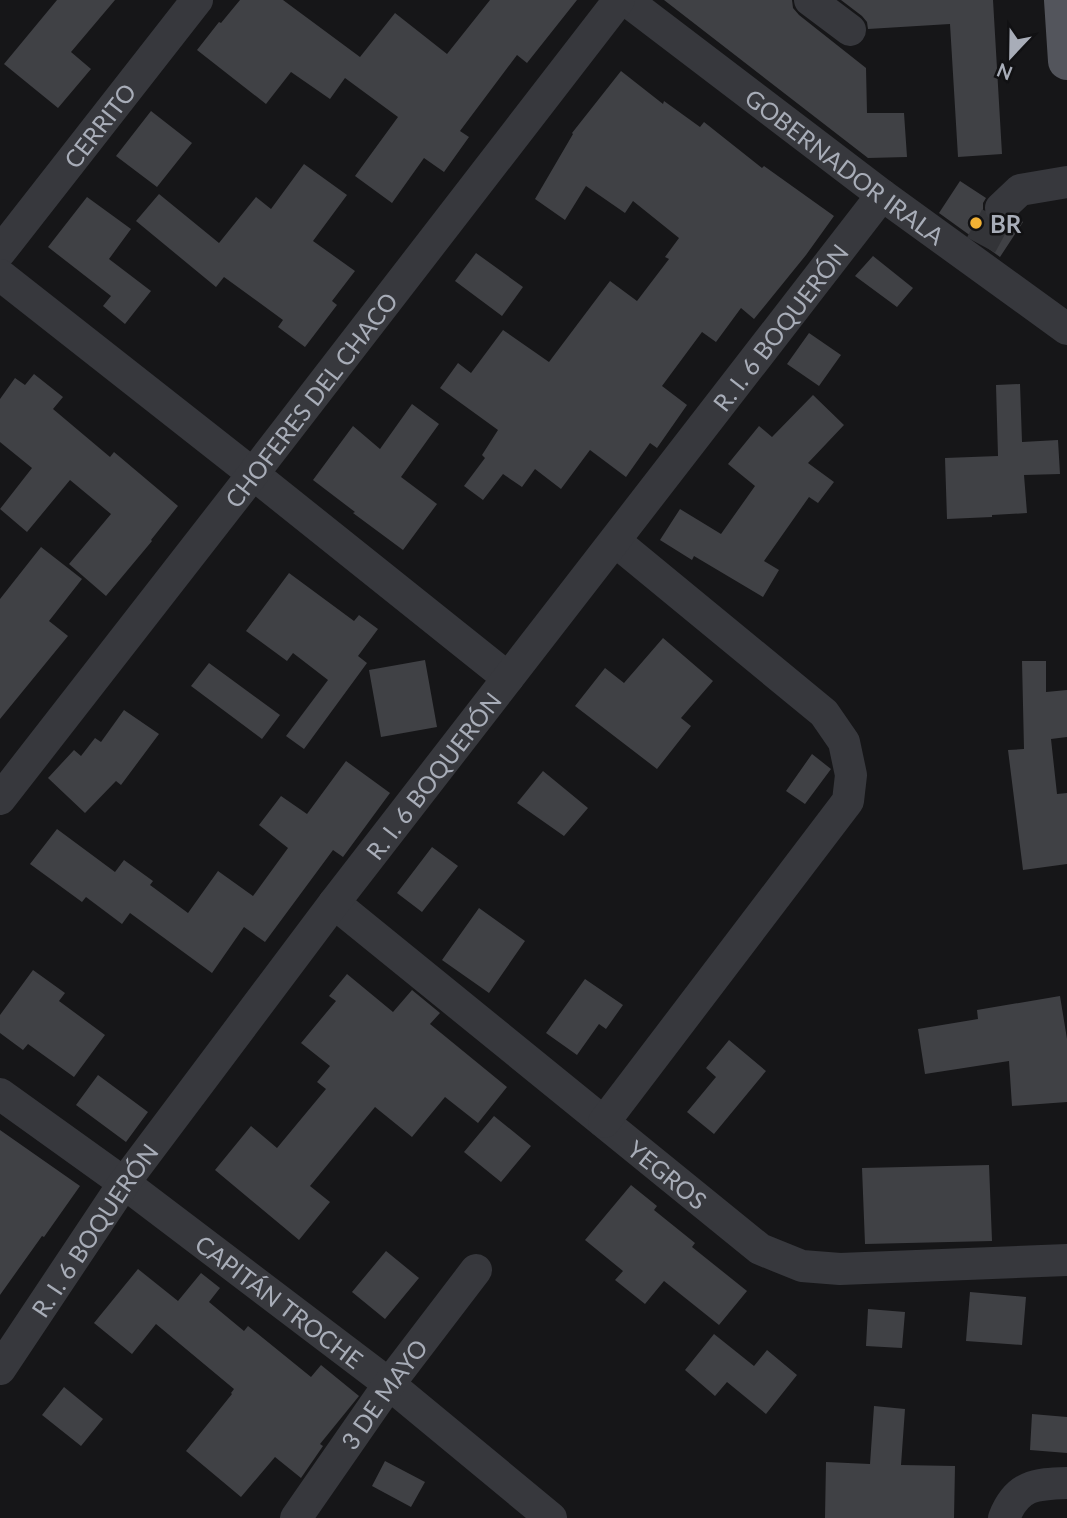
<svg xmlns="http://www.w3.org/2000/svg" width="1067" height="1518" font-family="Lato,sans-serif">
<rect width="100%" height="100%" fill="#161618"/>
<path fill="#404145" d="M 57,0 L 115,0 L 71,52 L 91,69 L 58,108 L 4,64 Z
M 240,0 L 283,0 L 360,57 L 395,13 L 447,54 L 490,0 L 577,0 L 527,63 L 517,55 L 460,131 L 469,137 L 444,172 L 424,158 L 392,203 L 355,176 L 398,117 L 345,78 L 330,99 L 291,72 L 266,104 L 197,50 L 219,22 L 221,23 Z
M 664,0 L 792,0 L 793,8 L 799,15 L 866,68 L 867,113 L 904,113 L 907,157 L 868,158 Z
M 841,0 L 993,0 L 1002,154 L 958,157 L 950,24 L 868,29 L 867,22 L 862,16 Z
M 621,71 L 663,104 L 664,101 L 700,127 L 704,122 L 762,168 L 764,166 L 834,216 L 806,255 L 754,319 L 741,308 L 716,342 L 702,332 L 662,386 L 687,405 L 657,448 L 650,443 L 626,477 L 590,450 L 561,489 L 535,469 L 522,487 L 503,474 L 483,500 L 464,486 L 485,458 L 482,455 L 498,430 L 440,388 L 458,363 L 471,373 L 503,330 L 549,362 L 610,281 L 637,301 L 669,259 L 665,257 L 679,238 L 633,201 L 625,213 L 586,186 L 565,220 L 535,199 L 573,134 L 572,133 Z
M 151,111 L 192,143 L 157,187 L 116,156 Z
M 304,164 L 347,195 L 313,241 L 355,271 L 332,301 L 337,305 L 305,347 L 278,327 L 283,320 L 224,277 L 216,287 L 136,221 L 159,194 L 219,243 L 256,197 L 271,209 Z
M 960,181 L 986,198 L 983,203 L 983,212 L 988,221 L 995,225 L 1005,226 L 1017,218 L 1023,222 L 1000,257 L 939,213 Z
M 87,197 L 131,229 L 109,259 L 151,291 L 125,324 L 103,306 L 111,296 L 48,247 Z
M 476,253 L 523,287 L 502,316 L 455,281 Z
M 873,256 L 913,288 L 897,307 L 855,276 Z
M 809,333 L 841,355 L 819,386 L 787,364 Z
M 34,374 L 63,397 L 53,409 L 110,457 L 114,452 L 178,506 L 151,540 L 152,541 L 106,596 L 69,564 L 111,514 L 70,480 L 27,532 L 0,509 L 32,468 L 0,442 L 0,399 L 15,378 L 25,385 Z
M 1020,384 L 1022,442 L 1058,440 L 1060,474 L 1024,475 L 1027,513 L 992,515 L 992,517 L 947,519 L 945,458 L 998,456 L 996,385 Z
M 813,395 L 844,425 L 808,463 L 834,482 L 818,503 L 809,497 L 764,561 L 779,570 L 763,597 L 694,556 L 692,560 L 660,540 L 680,509 L 721,534 L 755,486 L 728,464 L 759,426 L 772,437 Z
M 412,404 L 439,424 L 401,477 L 437,504 L 403,550 L 353,513 L 355,512 L 313,480 L 353,426 L 380,449 Z
M 41,547 L 82,579 L 49,621 L 68,636 L 0,719 L 0,599 Z
M 289,573 L 354,621 L 359,615 L 378,629 L 358,656 L 367,663 L 304,749 L 286,736 L 328,680 L 293,653 L 287,661 L 246,631 Z
M 663,638 L 713,681 L 681,718 L 691,726 L 657,769 L 575,706 L 605,668 L 624,683 Z
M 425,660 L 437,727 L 381,737 L 369,670 Z
M 1022,661 L 1046,661 L 1046,692 L 1067,690 L 1067,737 L 1051,739 L 1057,794 L 1067,793 L 1067,864 L 1023,870 L 1008,750 L 1024,749 Z
M 209,663 L 280,715 L 262,739 L 191,686 Z
M 124,710 L 159,734 L 121,785 L 116,781 L 85,813 L 48,778 L 74,750 L 81,756 L 95,738 L 101,742 Z
M 812,754 L 831,769 L 805,804 L 786,791 Z
M 346,761 L 390,793 L 343,857 L 333,850 L 265,942 L 244,927 L 212,973 L 130,913 L 122,924 L 86,897 L 82,902 L 30,864 L 57,829 L 115,872 L 124,860 L 153,881 L 150,885 L 188,913 L 218,871 L 253,896 L 288,848 L 259,825 L 281,796 L 307,814 Z
M 543,771 L 588,808 L 564,836 L 517,803 Z
M 432,847 L 458,866 L 422,912 L 397,893 Z
M 479,908 L 525,941 L 489,993 L 442,960 Z
M 33,970 L 65,993 L 59,1001 L 105,1035 L 74,1077 L 28,1044 L 23,1050 L 0,1033 L 0,1015 Z
M 347,974 L 393,1012 L 412,990 L 440,1013 L 430,1024 L 507,1087 L 478,1123 L 445,1097 L 412,1137 L 375,1107 L 310,1186 L 330,1202 L 299,1240 L 215,1170 L 251,1126 L 277,1148 L 326,1089 L 317,1082 L 330,1066 L 301,1043 L 336,1001 L 329,996 Z
M 585,979 L 623,1005 L 606,1029 L 599,1024 L 577,1055 L 546,1033 Z
M 1060,996 L 1067,1039 L 1067,1102 L 1012,1106 L 1009,1061 L 925,1074 L 918,1029 L 978,1019 L 977,1010 Z
M 729,1040 L 766,1071 L 714,1134 L 687,1112 L 716,1077 L 706,1068 Z
M 98,1075 L 148,1112 L 126,1142 L 76,1105 Z
M 494,1116 L 531,1146 L 501,1182 L 464,1152 Z
M 0,1130 L 80,1186 L 44,1237 L 42,1236 L 0,1295 Z
M 989,1165 L 992,1241 L 865,1244 L 862,1168 Z
M 631,1185 L 657,1206 L 654,1210 L 695,1243 L 692,1247 L 747,1291 L 719,1325 L 664,1281 L 645,1304 L 615,1280 L 623,1271 L 585,1240 Z
M 386,1251 L 419,1278 L 385,1319 L 352,1292 Z
M 138,1269 L 178,1301 L 201,1273 L 220,1288 L 209,1302 L 244,1331 L 248,1326 L 311,1377 L 321,1365 L 359,1396 L 320,1444 L 323,1446 L 301,1478 L 275,1457 L 241,1497 L 186,1451 L 232,1394 L 231,1393 L 234,1389 L 156,1324 L 132,1354 L 94,1323 Z
M 970,1292 L 1026,1297 L 1022,1345 L 966,1341 Z
M 868,1309 L 905,1312 L 902,1348 L 866,1346 Z
M 714,1334 L 754,1366 L 767,1350 L 797,1375 L 766,1414 L 727,1382 L 715,1396 L 685,1370 Z
M 64,1387 L 103,1419 L 81,1446 L 42,1415 Z
M 874,1406 L 905,1409 L 901,1465 L 955,1466 L 954,1518 L 825,1518 L 826,1462 L 870,1464 Z
M 1032,1414 L 1067,1417 L 1067,1453 L 1030,1450 Z
M 385,1461 L 425,1482 L 411,1507 L 372,1486 Z"/>
<g fill="none" stroke-linecap="round" stroke-linejoin="round">
<path stroke="#333438" stroke-width="32" stroke-dasharray="32 16" stroke-linecap="butt" d="M 981,245 L 1001,208"/>
<g stroke="#37383d" stroke-width="32">
<path id="s1" d="M 626,0 L 882,195 L 1067,329"/>
<path d="M 810,0 L 850,30"/>
<path d="M 1001,208 L 1020,190 L 1067,182"/>
<path id="s2" d="M 0,252 L 197,0"/>
<path d="M 0,275 L 253,474 L 508,678"/>
<path id="s3" d="M 0,799 L 253,474 L 619,0"/>
<path id="s4" d="M 334,903 L 760,1249 L 802,1266 L 840,1269 L 1067,1260"/>
<path id="s5" d="M 0,1094 L 124,1183 L 389,1384 L 551,1518"/>
<path d="M 604,1122 L 848,801 L 851,775 L 844,742 L 824,713 L 615,541"/>
<path id="s6" d="M 0,1369 L 124,1183 L 334,903 L 882,195"/>
<path id="s7" d="M 296,1518 L 389,1384 L 476,1270"/>
<path d="M 1004,1518 C 1017,1485 1035,1484 1067,1483"/>
</g>
<path stroke="#53555c" stroke-width="38" d="M 1063,0 L 1067,61"/>
</g>
<circle fill="#f2b134" stroke="#111113" stroke-width="2.5" cx="976" cy="223" r="7"/>
<g text-anchor="middle" dominant-baseline="central" stroke-width="5" stroke-linejoin="round" paint-order="stroke">
<g font-size="24" fill="#a8adb8" stroke="#111113">
<text stroke="none"><textPath href="#s2" startOffset="161">CERRITO</textPath></text>
<text stroke="none"><textPath href="#s1" startOffset="275">GOBERNADOR IRALA</textPath></text>
<text stroke="none"><textPath href="#s6" startOffset="1302">R. I. 6 BOQUERÓN</textPath></text>
<text stroke="none"><textPath href="#s3" startOffset="506">CHOFERES DEL CHACO</textPath></text>
<text stroke="none"><textPath href="#s6" startOffset="735">R. I. 6 BOQUERÓN</textPath></text>
<text stroke="none"><textPath href="#s4" startOffset="430">YEGROS</textPath></text>
<text stroke="none"><textPath href="#s6" startOffset="168">R. I. 6 BOQUERÓN</textPath></text>
<text stroke="none"><textPath href="#s5" startOffset="348">CAPITÁN TROCHE</textPath></text>
<text stroke="none"><textPath href="#s7" startOffset="152">3 DE MAYO</textPath></text>
</g>
<g font-size="24" font-weight="bold" fill="#a8adb8" stroke="#111113" text-anchor="start">
<text x="990" y="223">BR</text>
</g>
</g>
<g transform="translate(1011 56) rotate(202)" stroke="#111113" stroke-width="5" paint-order="stroke">
<path d="M0-5L12 26L0 18L-12 26Z" fill="#a8adb8"/>
<text y="-10" font-size="19" font-weight="bold" text-anchor="middle" fill="#a8adb8">N</text>
</g>
</svg>
